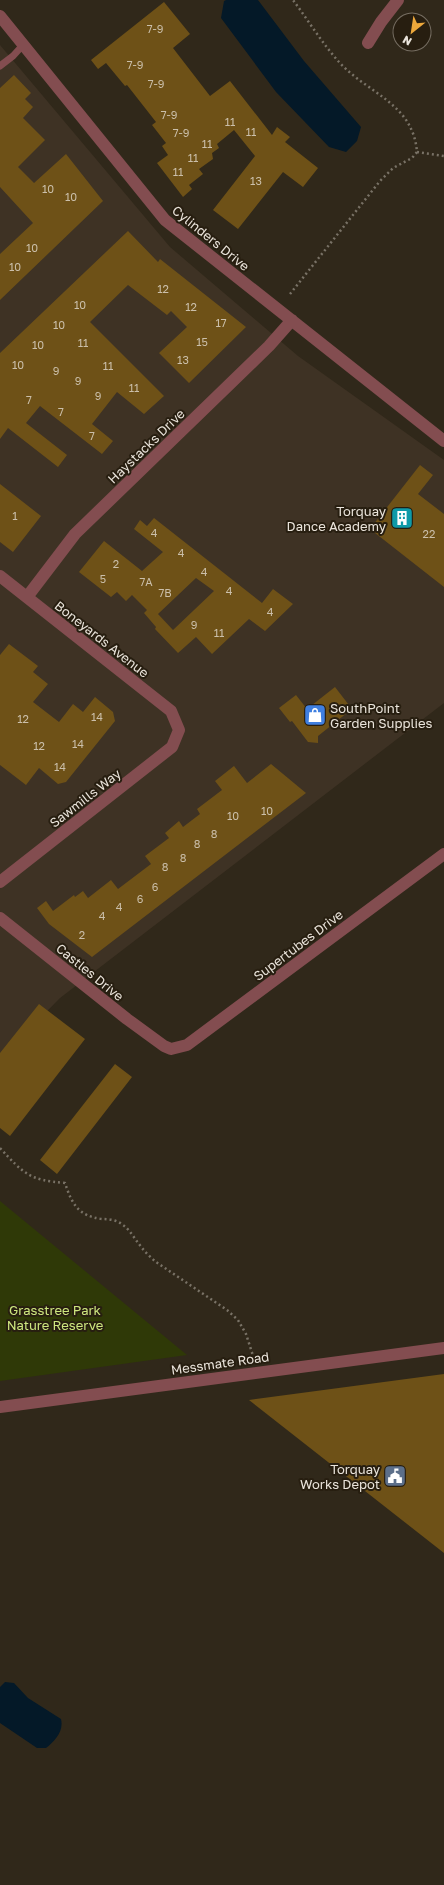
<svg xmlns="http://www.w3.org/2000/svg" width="444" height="1885" font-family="'Golos Text',sans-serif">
<rect width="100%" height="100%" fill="#30281a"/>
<path fill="#3e3224" d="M 0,45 L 170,247 L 298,356 L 444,460 L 444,703 L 60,998 L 0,1059 Z"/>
<path fill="#2f3907" d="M 0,1201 L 187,1355 L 0,1381 Z"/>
<path fill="#041928" d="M 226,0 L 258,0 L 304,61 L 361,127 L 357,141 L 346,152 L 329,147 L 276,92 L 221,18 L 224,1 Z
M 5,1682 L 14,1683 L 28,1698 L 61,1719 C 64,1731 55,1741 46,1748 L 37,1748 L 0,1723 L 0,1687 Z"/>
<path fill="#6e5117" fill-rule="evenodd" d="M 164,2 L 190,34 L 173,48 L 210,96 L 230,81 L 272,135 L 277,127 L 290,137 L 285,142 L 318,168 L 303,187 L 283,172 L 238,229 L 213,210 L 255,156 L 234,130 L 217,144 L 219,148 L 212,153 L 213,159 L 199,169 L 203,174 L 189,185 L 192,189 L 183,197 L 157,163 L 168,155 L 162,146 L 166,143 L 152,125 L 156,122 L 127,85 L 125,86 L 106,63 L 98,69 L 91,60 Z
M 14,75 L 31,93 L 25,99 L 33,107 L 23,118 L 45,140 L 18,167 L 34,183 L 66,154 L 103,201 L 0,300 L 0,254 L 33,223 L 0,187 L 0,88 Z
M 128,231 L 158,262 L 160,259 L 246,327 L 189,383 L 159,353 L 187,327 L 171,311 L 167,315 L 128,285 L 90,322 L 164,396 L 144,414 L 117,392 L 92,424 L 113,441 L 102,454 L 40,406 L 26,423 L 67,455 L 58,467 L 8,428 L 0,439 L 0,353 Z
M 420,465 L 433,475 L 418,494 L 444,514 L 444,587 L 370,529 Z
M 0,484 L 41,516 L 13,552 L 0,542 Z
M 154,518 L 262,603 L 273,589 L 293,604 L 265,631 L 249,619 L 212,654 L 196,637 L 178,653 L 155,629 L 156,627 L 144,613 L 147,610 L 132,595 L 126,601 L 117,592 L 111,597 L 79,572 L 104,541 L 142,571 L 163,552 L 134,529 L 140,520 L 147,526 ZM 196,578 L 214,591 L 173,630 L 158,614 Z
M 9,644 L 38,666 L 33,672 L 48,684 L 33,702 L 59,722 L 73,704 L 83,712 L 95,697 L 113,712 L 115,721 L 66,782 L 58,784 L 39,768 L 26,785 L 0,765 L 0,655 Z
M 335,687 L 352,709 L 318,736 L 318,743 L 308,742 L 292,721 L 290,722 L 279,708 L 296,695 L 307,709 Z
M 271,764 L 306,793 L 92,957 L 49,924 L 37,908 L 46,901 L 53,911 L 74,895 L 75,897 L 83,891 L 88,898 L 111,880 L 118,889 L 151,864 L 145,856 L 169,838 L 165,833 L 179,821 L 183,827 L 200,814 L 197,809 L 222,790 L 215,781 L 234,766 L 247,783 Z
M 39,1004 L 85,1039 L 10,1136 L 0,1128 L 0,1053 Z
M 115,1064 L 132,1077 L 57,1174 L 40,1160 Z
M 444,1374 L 444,1553 L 249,1400 Z"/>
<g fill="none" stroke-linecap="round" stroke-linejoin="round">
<path stroke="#797266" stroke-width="2.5" stroke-dasharray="2 3" stroke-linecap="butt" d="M 417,152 L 444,156
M 290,294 L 380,181 L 393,168 L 412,158 L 417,152 C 413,103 368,94 339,62 C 322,43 308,20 293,0
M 0,1148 C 24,1174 29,1180 65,1183 C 72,1204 78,1216 102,1219 C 109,1219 117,1220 123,1225 C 130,1230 134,1238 139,1244 C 144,1251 150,1257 156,1262 L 227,1310 L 238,1320 L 246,1334 L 255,1362"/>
<path stroke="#834d50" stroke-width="7" d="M 0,66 L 13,56 L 23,45"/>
<path stroke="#834d50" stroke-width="12" d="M 0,16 L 165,220 L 444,441
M 368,43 L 381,22 L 398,0
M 0,576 L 171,711 L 179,730 L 172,747 L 0,882
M 27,597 L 75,534 L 269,346 L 292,320
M 0,918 L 127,1019 L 164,1046 L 171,1049 L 187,1045 L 444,854
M 0,1407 L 444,1348"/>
</g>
<defs>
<g id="building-square" transform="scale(1.15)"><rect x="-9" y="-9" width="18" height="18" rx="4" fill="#0f9aa8" stroke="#271e10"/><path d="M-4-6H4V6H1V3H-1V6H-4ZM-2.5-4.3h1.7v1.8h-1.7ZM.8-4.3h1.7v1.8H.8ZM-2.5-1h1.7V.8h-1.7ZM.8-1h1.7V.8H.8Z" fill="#fff"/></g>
<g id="shop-square" transform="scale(1.15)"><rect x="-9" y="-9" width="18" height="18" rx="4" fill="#3f7fe0" stroke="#271e10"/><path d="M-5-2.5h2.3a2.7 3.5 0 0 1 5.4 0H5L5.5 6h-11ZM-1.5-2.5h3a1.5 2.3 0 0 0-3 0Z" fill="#fff"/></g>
<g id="civic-square" transform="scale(1.15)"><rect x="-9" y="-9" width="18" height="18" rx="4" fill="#5c6f8a" stroke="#271e10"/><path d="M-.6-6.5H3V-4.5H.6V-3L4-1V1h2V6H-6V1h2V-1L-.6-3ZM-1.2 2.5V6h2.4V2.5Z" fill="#fff"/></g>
</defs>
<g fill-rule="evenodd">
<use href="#building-square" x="402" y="518"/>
<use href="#shop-square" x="315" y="715"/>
<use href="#civic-square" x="395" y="1476"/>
</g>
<g text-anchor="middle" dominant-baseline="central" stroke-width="4" stroke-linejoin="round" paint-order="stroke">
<g font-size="11" fill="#cbbfaa">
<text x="155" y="28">7-9</text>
<text x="135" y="64">7-9</text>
<text x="156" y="83">7-9</text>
<text x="169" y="114">7-9</text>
<text x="230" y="121">11</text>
<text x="251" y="131">11</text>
<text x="181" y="132">7-9</text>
<text x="207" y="143">11</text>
<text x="193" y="157">11</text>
<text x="178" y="171">11</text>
<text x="256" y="180">13</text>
<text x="48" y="188">10</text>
<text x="71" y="196">10</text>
<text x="32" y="247">10</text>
<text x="15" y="266">10</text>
<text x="163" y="288">12</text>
<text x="80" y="304">10</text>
<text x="191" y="306">12</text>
<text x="221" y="322">17</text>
<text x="59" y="324">10</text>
<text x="202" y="341">15</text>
<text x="83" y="342">11</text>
<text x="38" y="344">10</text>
<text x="183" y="359">13</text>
<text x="18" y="364">10</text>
<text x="108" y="365">11</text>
<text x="56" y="370">9</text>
<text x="78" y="380">9</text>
<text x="134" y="387">11</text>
<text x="98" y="395">9</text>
<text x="29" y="399">7</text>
<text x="61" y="411">7</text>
<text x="92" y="435">7</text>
<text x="15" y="515">1</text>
<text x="154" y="532">4</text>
<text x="429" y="533">22</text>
<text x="181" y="552">4</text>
<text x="116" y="563">2</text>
<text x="204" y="571">4</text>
<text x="103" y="578">5</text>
<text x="146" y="581">7A</text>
<text x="229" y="590">4</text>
<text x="165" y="592">7B</text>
<text x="270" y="611">4</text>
<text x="194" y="624">9</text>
<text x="219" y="632">11</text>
<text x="97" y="716">14</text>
<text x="23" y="718">12</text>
<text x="78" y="743">14</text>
<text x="39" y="745">12</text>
<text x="60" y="766">14</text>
<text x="267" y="810">10</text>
<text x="233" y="815">10</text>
<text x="214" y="833">8</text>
<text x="197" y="843">8</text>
<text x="183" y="857">8</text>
<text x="165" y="866">8</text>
<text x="155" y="886">6</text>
<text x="140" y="898">6</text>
<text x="119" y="906">4</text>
<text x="102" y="915">4</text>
<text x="82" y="934">2</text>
</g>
<g font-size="13" fill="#eae4db" stroke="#271e10">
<text transform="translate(211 238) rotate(39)">Cylinders Drive</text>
<text transform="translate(146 446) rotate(-44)">Haystacks Drive</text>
<text transform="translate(102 639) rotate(38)">Boneyards Avenue</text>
<text transform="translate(85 798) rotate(-38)">Sawmills Way</text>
<text transform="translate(298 945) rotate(-37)">Supertubes Drive</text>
<text transform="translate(90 972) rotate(39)">Castles Drive</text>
<text transform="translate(220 1363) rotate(-8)">Messmate Road</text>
</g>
<g font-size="13" fill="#eae4db" stroke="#271e10" text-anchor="end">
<text x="386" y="511">Torquay<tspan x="386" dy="15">Dance Academy</tspan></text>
<text x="330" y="708" text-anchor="start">SouthPoint<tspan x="330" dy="15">Garden Supplies</tspan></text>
<text x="380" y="1469">Torquay<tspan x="380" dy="15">Works Depot</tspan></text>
</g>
<g font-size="13" fill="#cee77f" stroke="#271e10">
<text x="55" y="1310">Grasstree Park<tspan x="55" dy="15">Nature Reserve</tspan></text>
</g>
</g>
<g transform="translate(412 32) rotate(210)"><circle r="19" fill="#271e10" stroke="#756d61"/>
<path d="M0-3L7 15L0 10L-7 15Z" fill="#eda83b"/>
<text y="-6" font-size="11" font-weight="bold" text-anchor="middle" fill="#eae4db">N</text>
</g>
</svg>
